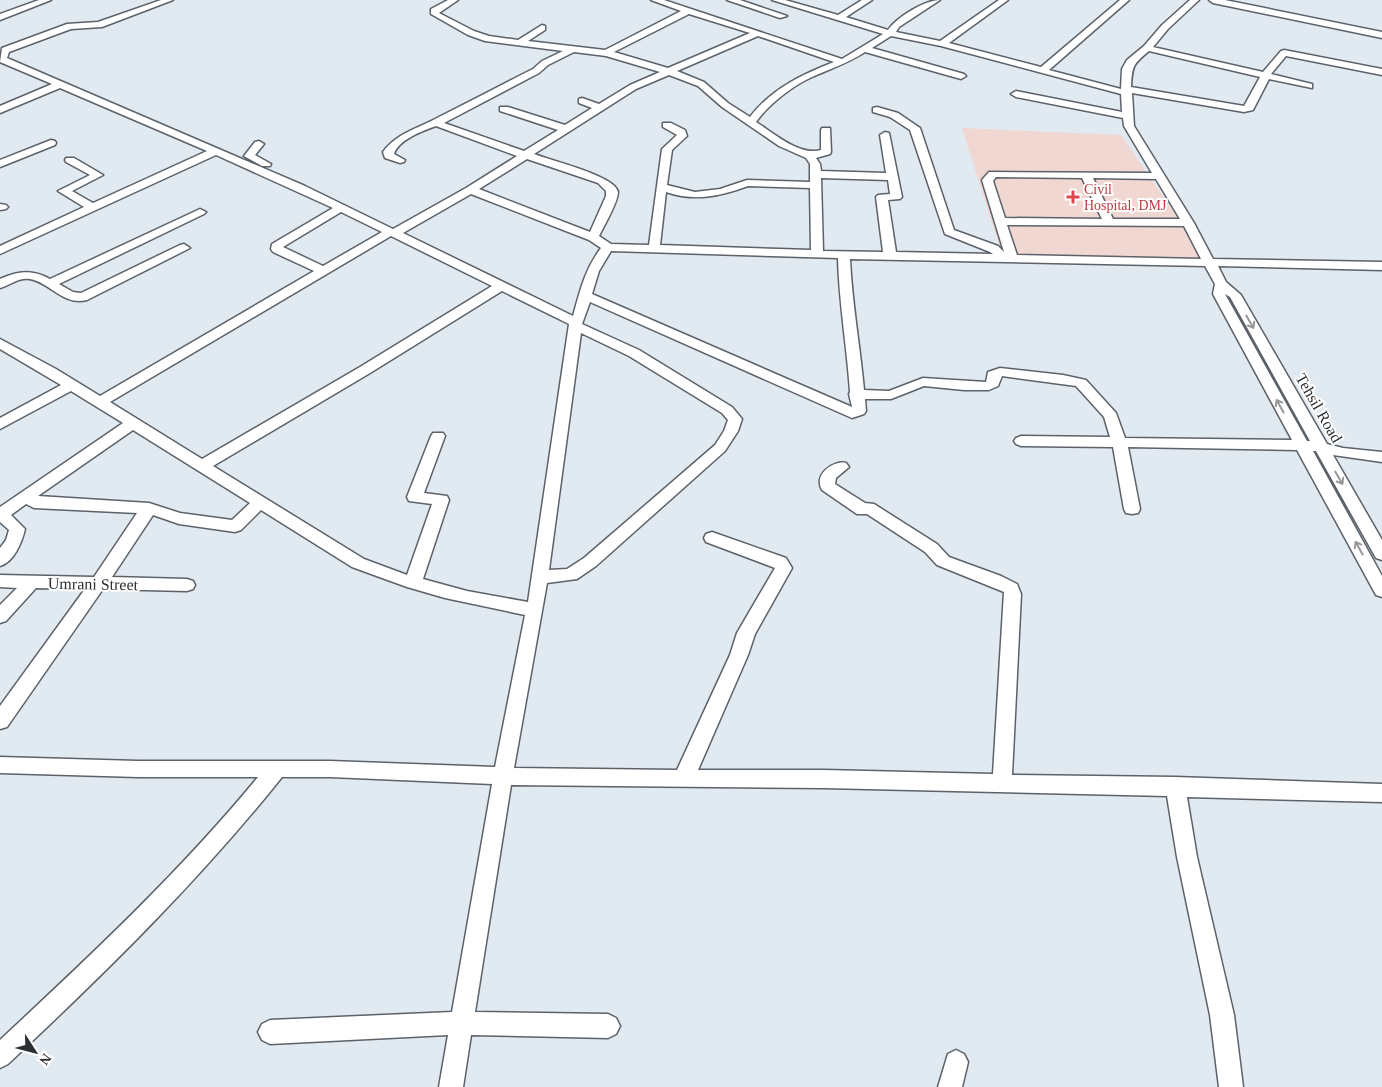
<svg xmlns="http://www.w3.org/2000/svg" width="1382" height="1087" font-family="Georgia,serif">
<rect width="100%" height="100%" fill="#e1e9f1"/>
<path fill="#f1d7d2" d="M 962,128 L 1121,135 L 1209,263 L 1003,258 Z"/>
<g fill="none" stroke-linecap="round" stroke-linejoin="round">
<g stroke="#5b6269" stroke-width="3">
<path id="minor" d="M 39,0 L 51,0 L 0,20 L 0,14 Z
M 161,0 L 173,0 L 102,27 L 71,29 L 9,52 L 7,58 L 305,186 L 393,229 L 466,188 L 517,156 L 436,126 C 422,131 398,140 394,154 L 405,160 L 404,162 L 400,163 L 385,158 L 383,152 C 397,133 417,129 437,118 C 469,102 501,85 533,69 L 542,61 L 563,51 L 485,41 L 468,35 L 431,14 L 431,9 L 448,0 L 458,0 L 439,13 L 474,31 L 489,36 L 518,40 L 542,25 L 545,26 L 545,30 L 528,41 L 605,50 L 681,11 L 651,0 L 664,0 L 842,59 L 883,34 L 772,0 L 785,0 L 838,15 L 862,0 L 872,0 L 846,17 L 888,30 C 897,17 925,0 940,0 L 899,27 L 896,32 L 940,41 L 999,0 L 1008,0 L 949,43 L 1041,67 L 1120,0 L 1129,0 L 1049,70 L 1121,89 L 1122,69 L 1127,60 L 1144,46 L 1162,25 L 1190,0 L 1199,0 L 1168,29 L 1153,47 L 1263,72 L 1281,51 L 1284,50 L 1382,69 L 1382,75 L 1286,56 L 1271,74 L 1312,84 L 1312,88 L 1269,79 L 1253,110 L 1244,112 L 1132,93 L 1134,126 L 1194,223 L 1213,259 L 1382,262 L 1382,270 L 1218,266 L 1226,282 L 1241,295 L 1327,444 L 1343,448 L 1382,452 L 1382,462 L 1333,455 L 1382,540 L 1382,560 L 1376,558 L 1316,451 L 1313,451 L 1382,576 L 1382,597 L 1376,595 L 1297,450 L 1128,447 L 1140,509 L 1138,513 L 1132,514 L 1126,513 L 1124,509 L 1113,447 L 1021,446 L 1016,444 L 1014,441 L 1016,438 L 1021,436 L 1110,437 L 1104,417 L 1076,386 L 1002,376 L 998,386 L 989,390 L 964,390 L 924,386 L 891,399 L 865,399 L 866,411 L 864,414 L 852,418 L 590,302 L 582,324 L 639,350 L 732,407 L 742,419 L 738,431 L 725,451 L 596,566 L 577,579 L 547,583 L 514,768 L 677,770 L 730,655 L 737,633 L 775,568 L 706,542 L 704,538 L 706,534 L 712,532 L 786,558 L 792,568 L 755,634 L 748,655 L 698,770 L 824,770 L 993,774 L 1004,592 L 937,565 L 925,552 L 867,514 L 857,514 L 822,490 C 813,475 833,460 846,463 L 849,467 L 836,478 L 835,484 L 865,503 L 874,504 L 937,544 L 949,557 L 1001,576 L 1017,584 L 1021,594 L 1012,775 L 1175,777 L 1382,784 L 1382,802 L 1187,797 L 1197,857 L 1234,1015 L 1243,1087 L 1219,1087 L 1210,1015 L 1177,857 L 1167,796 L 824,788 L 511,785 L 475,1012 L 608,1014 L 616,1018 L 620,1026 L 616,1034 L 608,1038 L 471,1035 L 463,1087 L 439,1087 L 448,1035 L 270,1044 L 262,1040 L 258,1032 L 262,1024 L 270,1020 L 452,1012 L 492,784 L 330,777 L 282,777 C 199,881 105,973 8,1064 L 0,1068 L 0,1040 C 90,956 180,872 258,777 L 138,777 L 0,773 L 0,757 L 138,761 L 330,761 L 495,767 L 525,615 L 445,598 L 407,587 L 352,567 L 261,510 L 241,530 L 235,532 L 179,524 L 153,515 L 112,577 L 187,579 L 193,581 L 195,585 L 193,589 L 187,591 L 103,589 L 7,727 L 0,729 L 0,706 L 85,589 L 36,588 L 6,621 L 0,623 L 0,605 L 17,588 L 0,587 L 0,575 L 94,577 L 137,513 L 34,508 L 26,504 L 11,515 L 25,529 C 22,542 14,562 0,566 L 0,548 L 6,540 L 9,530 L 0,522 L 0,507 L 123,423 L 71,391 L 0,429 L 0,418 L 61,385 L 0,349 L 0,339 L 56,369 L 100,396 L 314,271 L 273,252 L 271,249 L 272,244 L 333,208 L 216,155 L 0,254 L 0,246 L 84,207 L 58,191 L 90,175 L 66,162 L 65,160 L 66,158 L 74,158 L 103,175 L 72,191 L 93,203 L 207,151 L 60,88 L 0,113 L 0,106 L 52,84 L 0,62 L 2,48 L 67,24 L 98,22 ZM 689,14 L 750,33 L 668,68 L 614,52 ZM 758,36 L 834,62 C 803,74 771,89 750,117 L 728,103 L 704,82 L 677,71 ZM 891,36 L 941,46 L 1121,94 L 1122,112 L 1016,91 L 1011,94 L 1016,97 L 1123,118 L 1124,126 L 1152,173 L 989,172 L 982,180 L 1004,252 L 998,246 L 954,230 L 920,128 L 898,113 L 877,107 L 873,108 L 873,112 L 890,117 L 910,130 L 945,234 L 990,252 L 993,254 L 896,252 L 888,200 L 900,199 L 902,197 L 889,133 L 885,132 L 880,135 L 886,173 L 821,171 L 820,164 L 816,158 L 830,154 L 831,152 L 830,128 L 822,128 L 821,130 L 821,150 C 799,156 774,133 756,122 C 769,104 792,86 812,77 C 830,69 848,63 865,52 L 961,79 L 966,76 L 964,74 L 872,48 ZM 1149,51 L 1260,77 L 1244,106 L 1131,87 C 1132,66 1133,64 1149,51 ZM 574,52 L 606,56 L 660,72 L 630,85 L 599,104 L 582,98 L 579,99 L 579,103 L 592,108 L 565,125 L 508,107 L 500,107 L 500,111 L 558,130 L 524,151 L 444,123 L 539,73 L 548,65 ZM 669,75 L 698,86 L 722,107 L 779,146 L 806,158 L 810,164 L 810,182 L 747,180 L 720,189 L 695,192 L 667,185 L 672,150 L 687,136 L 685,130 L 671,123 L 663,123 L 663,127 L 677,135 L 662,149 L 649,245 L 611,244 L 599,236 C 604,226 618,202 618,192 C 616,176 549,160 534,154 L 636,89 ZM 527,159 L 598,183 L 606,191 L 606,196 L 590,232 L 479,189 ZM 996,177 L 1082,178 L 1102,219 L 1005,218 L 993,181 ZM 821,178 L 888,180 L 890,194 L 878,195 L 876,197 L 883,252 L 823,251 ZM 1093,178 L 1156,179 L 1180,219 L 1113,219 ZM 748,186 L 810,188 L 811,250 L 660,245 L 666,192 C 695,202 721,196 748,186 ZM 471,194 L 589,240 L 601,248 C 585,269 580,291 573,316 L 403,233 ZM 341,212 L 382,232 L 323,266 L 283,247 ZM 1007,225 L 1184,226 L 1201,259 L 1017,255 ZM 391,236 L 492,286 L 360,367 L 202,459 L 110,402 ZM 611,251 L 838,258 C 839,303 847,347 850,392 L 849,394 L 852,407 L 592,294 L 599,271 ZM 850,259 L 1205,266 L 1215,284 L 1213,294 L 1292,440 L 1125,438 L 1116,413 L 1086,380 L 1063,375 L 1000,368 L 988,372 L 986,382 L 923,378 L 889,391 L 864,390 C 860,346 852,303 850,259 ZM 502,291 L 569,324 L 528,602 L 467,591 L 423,579 L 449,500 L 447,496 L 424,493 L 445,436 L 443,433 L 433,433 L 431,436 L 407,497 L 409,501 L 432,504 L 407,575 L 364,559 L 213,466 L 370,373 ZM 1225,294 L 1230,297 L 1310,441 L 1307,441 ZM 581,333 L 629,356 L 722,413 L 728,420 L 724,431 L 715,445 L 584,558 L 567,569 L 549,570 ZM 133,430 L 250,503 L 232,520 L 180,513 L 149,503 L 38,496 Z
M 727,0 L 740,0 L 787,16 L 780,18 Z
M 1209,0 L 1225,0 L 1382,32 L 1382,38 L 1213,3 Z
M 51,140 L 55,141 L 56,143 L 55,145 L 0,167 L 0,160 Z
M 259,141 L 264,144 L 255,155 L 271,164 L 270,166 L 262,166 L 244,156 L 255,142 Z
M 0,204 L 6,205 L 8,207 L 6,209 L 0,210 Z
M 200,209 L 206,212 L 204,214 L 59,284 L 73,292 L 81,293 L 180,245 L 184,244 L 190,248 L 87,300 C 63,306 51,283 30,279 C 19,277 10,285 0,288 L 0,279 C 18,271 32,269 50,279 Z
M 956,1050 L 964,1054 L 968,1062 L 962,1087 L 938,1087 L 948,1054 Z"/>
</g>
<use href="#minor" fill="#fff" fill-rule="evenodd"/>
</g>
<defs><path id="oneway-shaft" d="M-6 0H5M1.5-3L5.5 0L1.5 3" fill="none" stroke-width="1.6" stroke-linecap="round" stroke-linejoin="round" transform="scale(1.25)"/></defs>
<g stroke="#969798">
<use href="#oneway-shaft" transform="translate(1250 322) rotate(60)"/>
<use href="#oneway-shaft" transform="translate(1280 406) rotate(-119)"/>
<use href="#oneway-shaft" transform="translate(1339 478) rotate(60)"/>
<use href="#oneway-shaft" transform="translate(1359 548) rotate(-119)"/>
</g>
<path fill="#e0444e" stroke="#fff" stroke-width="2" d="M1070.5 189.5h5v5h5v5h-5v5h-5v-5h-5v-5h5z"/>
<g text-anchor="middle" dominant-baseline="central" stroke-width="4" stroke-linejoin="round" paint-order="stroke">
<g font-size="14" fill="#be3a42" stroke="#fff" text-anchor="start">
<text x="1084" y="189">Civil<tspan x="1084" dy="16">Hospital, DMJ</tspan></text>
</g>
<g font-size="16" fill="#2c2f32" stroke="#fff">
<text transform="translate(1319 408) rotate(60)">Tehsil Road</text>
<text transform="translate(93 584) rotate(1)">Umrani Street</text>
</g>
</g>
<g transform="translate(35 1052) rotate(126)" stroke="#ffffff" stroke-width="4" paint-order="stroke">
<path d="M0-4L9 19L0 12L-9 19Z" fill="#2c2f32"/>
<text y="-8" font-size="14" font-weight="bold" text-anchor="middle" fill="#2c2f32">N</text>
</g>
</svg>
